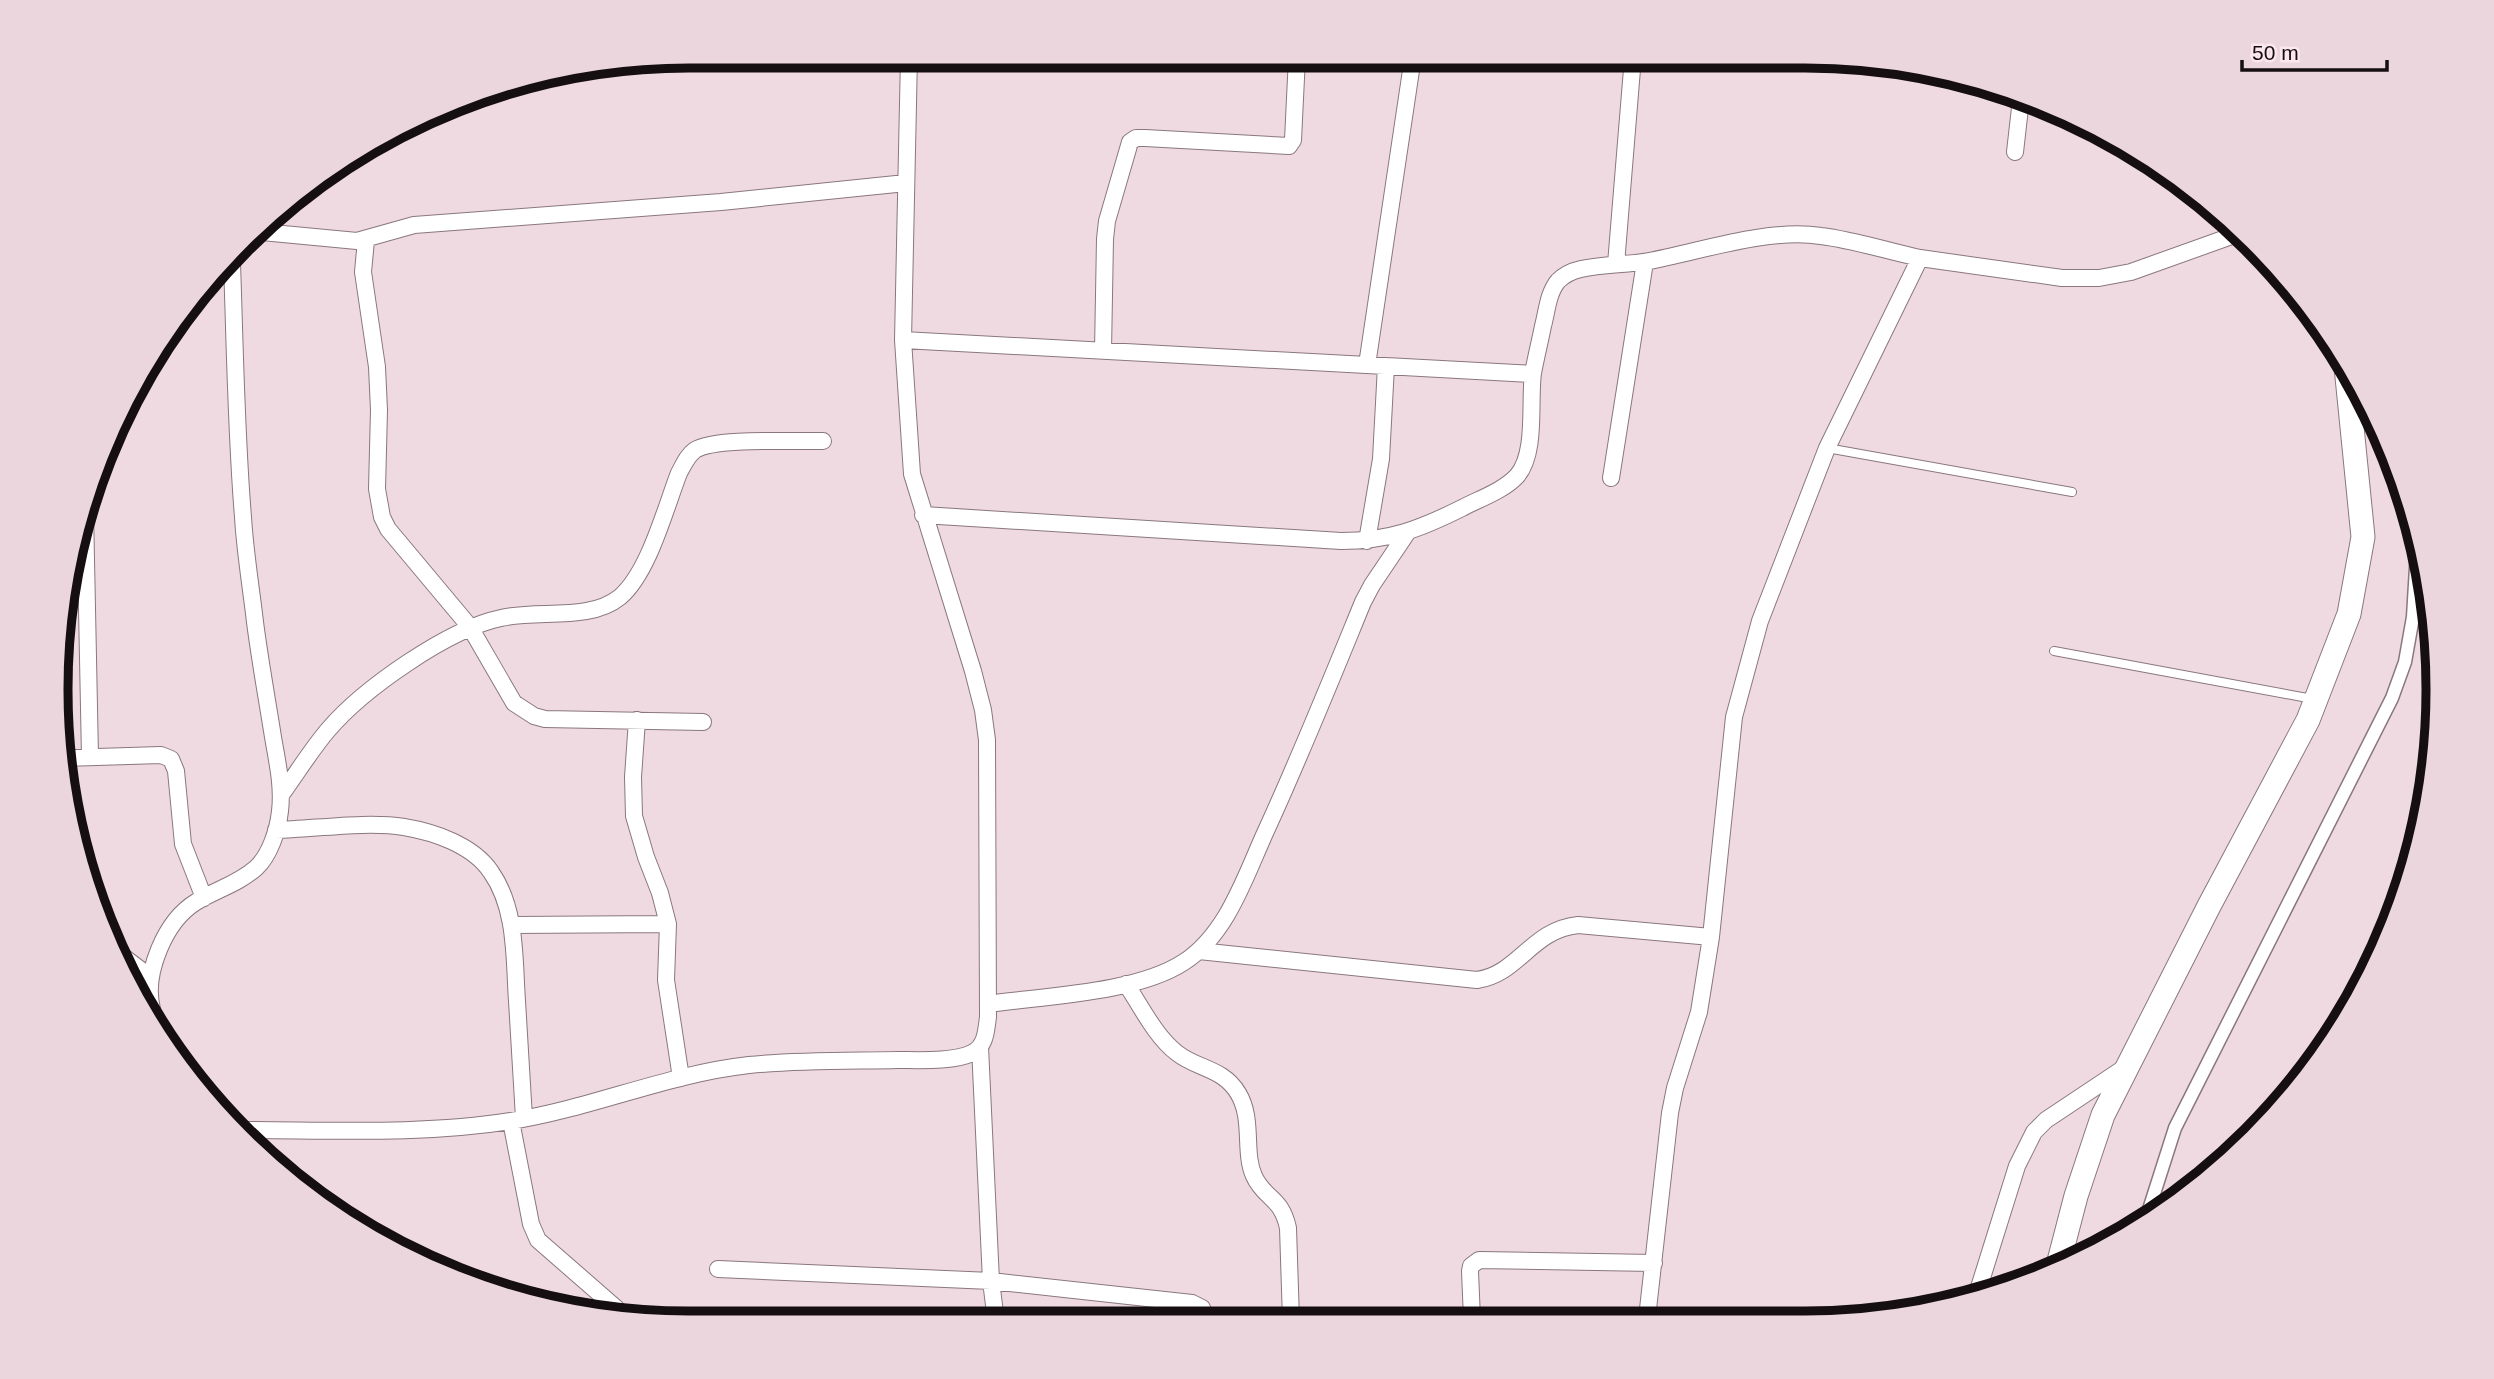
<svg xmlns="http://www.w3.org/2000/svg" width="2494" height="1379" font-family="Arial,sans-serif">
<rect width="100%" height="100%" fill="#efdae1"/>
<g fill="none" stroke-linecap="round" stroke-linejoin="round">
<g stroke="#8a777e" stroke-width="10">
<path id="service" d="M 1827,448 L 2072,492
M 2054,651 L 2313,699"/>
</g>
<g stroke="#8a777e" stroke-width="15">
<path id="pedestrian" d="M 2145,1222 L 2175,1128 L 2392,698 L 2405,662 L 2413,617 L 2418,534"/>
</g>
<g stroke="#8a777e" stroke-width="18">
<path id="minor" d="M 2015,152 L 2021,99
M 262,232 L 357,241 L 414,225 L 721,202 L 906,183
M 366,240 L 363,272 L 377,367 L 379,410 L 377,489 L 382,517 L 388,529 L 470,627 L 514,703 L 534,716 L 545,719 L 703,722
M 1616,264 L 1633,57
M 903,340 L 1533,374
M 1103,351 L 1105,239 L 1107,221 L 1130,142 L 1136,138 L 1145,138 L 1289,146 L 1293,140 L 1297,57
M 1367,365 L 1413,57
M 1611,478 L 1645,262
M 85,510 L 90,757
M 923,515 L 1341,541 C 1389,541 1420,529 1462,508 C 1479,499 1503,491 1517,476 C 1537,453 1529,402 1533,373 C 1536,357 1540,341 1543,326 C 1547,311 1548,293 1558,281 C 1564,275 1572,271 1581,269 C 1603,264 1627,265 1649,261 C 1702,251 1767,228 1821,236 C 1854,240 1887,251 1920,258
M 1367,541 L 1381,459 L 1386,366
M 637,720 L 633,777 L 634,816 L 646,857 L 660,893 L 668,924 L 666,980 L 681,1078
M 64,758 L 161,755 L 171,759 L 176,771 L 183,844 L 204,898
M 281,795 C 297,773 311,750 328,730 C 363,689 448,629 501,618 C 539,609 589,622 620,597 C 649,572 665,509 679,473 C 684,464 687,456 695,450 C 715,437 796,442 823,441
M 276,830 C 315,829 366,821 404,827 C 434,832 473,845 491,872 C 517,909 514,959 517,1001 C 519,1040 522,1079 524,1118
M 511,925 L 668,924
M 116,951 L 150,977
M 1199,951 L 1477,980 C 1519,974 1531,930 1578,925 L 1711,937
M 1126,984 C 1141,1006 1155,1036 1177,1053 C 1197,1069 1223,1068 1238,1093 C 1254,1119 1243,1152 1254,1176 C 1264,1199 1281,1196 1288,1228 L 1291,1320
M 988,1004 C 1045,996 1137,993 1184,962 C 1227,934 1245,877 1265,833 C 1300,757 1331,680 1363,602 L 1372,585 L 1407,533
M 152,1009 C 143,974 165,921 196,902 C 215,890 238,884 256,868 C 270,855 278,830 280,811 C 283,786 277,761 273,737 C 267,699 260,661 255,622 C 251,587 245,552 243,517 C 236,433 235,348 232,263
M 980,1047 L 991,1281 L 996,1321
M 511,1121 L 531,1224 L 538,1240 L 616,1308 L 623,1317
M 241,1130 C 331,1130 423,1135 511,1121 C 592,1108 668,1074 749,1065 C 798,1060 848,1061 898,1060 C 918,1060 954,1062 972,1053 C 986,1046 986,1031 988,1017 L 987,740 L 983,710 L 973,671 L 912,474 L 903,340 L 909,56
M 718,1269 L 991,1281 L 1192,1303 L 1202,1308 L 1203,1320
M 1976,1297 L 2017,1166 L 2034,1132 L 2046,1120 L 2127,1066
M 1647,1318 L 1670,1113 L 1675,1088 L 1699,1012 L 1711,937 L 1734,717 L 1760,621 L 1827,448 L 1920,258 L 2062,278 L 2099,278 L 2131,272 L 2240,233
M 1472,1319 L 1470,1271 L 1471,1266 L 1479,1260 L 1654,1263"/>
</g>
<g stroke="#8a777e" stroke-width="25">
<path id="secondary" d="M 2058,1265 L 2076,1196 L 2103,1115 L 2209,906 L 2308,720 L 2349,614 L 2363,537 L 2346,367"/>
</g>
<use href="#service" stroke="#fff" stroke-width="8"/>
<use href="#pedestrian" stroke="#fff" stroke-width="12"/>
<use href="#minor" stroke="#fff" stroke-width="16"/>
<use href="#secondary" stroke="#fff" stroke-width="23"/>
</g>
<path d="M0 0H2494V1379H0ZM689 68H1805A621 621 0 0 1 2426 689V690A621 621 0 0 1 1805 1311H689A621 621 0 0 1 68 690V689A621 621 0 0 1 689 68Z" fill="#ead6dc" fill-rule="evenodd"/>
<path fill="none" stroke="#160f12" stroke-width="9" d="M689 68H1805A621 621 0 0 1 2426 689V690A621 621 0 0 1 1805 1311H689A621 621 0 0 1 68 690V689A621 621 0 0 1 689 68Z"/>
<path d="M2242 60v10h145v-10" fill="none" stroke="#160f12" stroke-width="3.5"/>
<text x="2252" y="60" font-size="21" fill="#160f12" stroke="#fce7ee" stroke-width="5" paint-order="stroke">50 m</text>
</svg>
